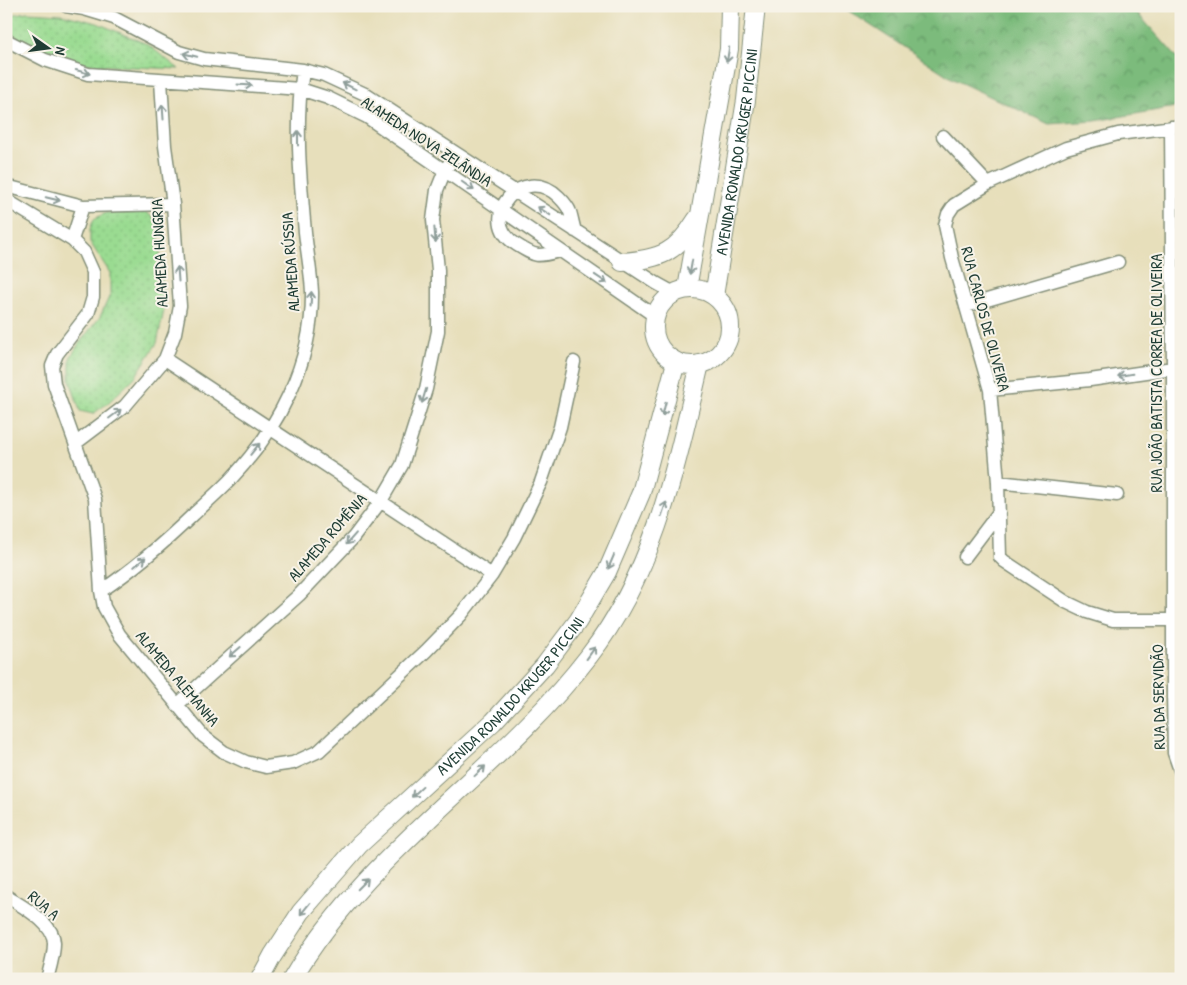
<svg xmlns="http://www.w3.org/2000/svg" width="1187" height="985" font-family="'Patrick Hand',sans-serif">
<defs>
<pattern id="grass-dots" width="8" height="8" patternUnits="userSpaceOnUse" patternTransform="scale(1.25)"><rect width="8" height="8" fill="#9adb91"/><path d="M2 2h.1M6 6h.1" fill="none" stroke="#84bd7e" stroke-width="1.8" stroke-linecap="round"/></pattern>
<pattern id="forest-crowns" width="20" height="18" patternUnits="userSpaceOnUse" patternTransform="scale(1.25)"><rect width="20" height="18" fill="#7bbb7b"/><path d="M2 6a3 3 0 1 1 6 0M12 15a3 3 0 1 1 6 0" fill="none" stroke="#649966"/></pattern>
</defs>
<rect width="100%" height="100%" fill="#f7f3e8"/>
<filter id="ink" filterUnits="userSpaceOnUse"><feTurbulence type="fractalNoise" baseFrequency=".02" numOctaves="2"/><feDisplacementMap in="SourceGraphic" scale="10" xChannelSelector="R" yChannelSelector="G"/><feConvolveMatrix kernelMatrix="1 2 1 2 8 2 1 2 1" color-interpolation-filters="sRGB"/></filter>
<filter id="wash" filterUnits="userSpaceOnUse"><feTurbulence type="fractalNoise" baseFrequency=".0096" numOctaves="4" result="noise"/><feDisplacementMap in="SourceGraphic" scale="20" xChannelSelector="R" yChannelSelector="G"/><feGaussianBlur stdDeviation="1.12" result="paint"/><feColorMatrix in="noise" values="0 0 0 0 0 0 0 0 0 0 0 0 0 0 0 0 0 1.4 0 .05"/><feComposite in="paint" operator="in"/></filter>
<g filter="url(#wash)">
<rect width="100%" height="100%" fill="#e7dfbb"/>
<path fill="url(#grass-dots)" stroke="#5c8c62" d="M 27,12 L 61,14 L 97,23 L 147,44 L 179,69 L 111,66 L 61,62 L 32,49 L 6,29 L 6,16 Z
M 145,211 L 158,222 L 164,310 L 157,343 L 135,377 L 109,402 L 93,414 L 80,411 L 70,380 L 70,358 L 80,342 L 100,317 L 110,295 L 110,273 L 90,242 L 90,229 L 94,219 L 106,213 Z"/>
<path fill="url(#forest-crowns)" stroke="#4d7c58" d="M 841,6 L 1131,6 L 1181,62 L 1181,106 L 1095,121 L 1049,124 L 953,79 Z"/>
</g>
<g filter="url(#ink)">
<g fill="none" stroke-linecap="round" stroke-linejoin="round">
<g stroke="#838e78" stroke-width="15">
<path id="street" d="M 66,6 L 84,9 L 114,18 L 179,52 L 204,59 L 303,70 L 324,75 L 365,94 L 656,283 L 674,293
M 6,40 L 45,60 L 88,74 L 300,89 L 328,98 L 367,117 L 655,316
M 1181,126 L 1118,134 L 1066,148 L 988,184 L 954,205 L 948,214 L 945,225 L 952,258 L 990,390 L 998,482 L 1000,557 L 1004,561 L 1066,602 L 1087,612 L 1113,620 L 1181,620
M 1171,127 L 1173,368 L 1173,690 L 1174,753 L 1181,773
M 943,136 L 988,184
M 6,186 L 83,206 L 173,204
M 6,200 L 72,240 L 84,252 L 93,272 L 93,297 L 88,314 L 57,354 L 52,366 L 54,384 L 95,499 L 101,591 L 104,607 L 119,634 L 203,736 L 224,752 L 246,762 L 266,767 L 293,763 L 319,751 L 426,651 L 461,615 L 492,575 L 514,538 L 541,482 L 560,427 L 574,362
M 72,240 L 83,206
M 559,251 C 537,257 536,257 517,245 C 474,219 523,161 559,197 C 563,201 568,206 570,212 C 572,218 573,225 575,231
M 966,306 L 1118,262
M 165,359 L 492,575
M 990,390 L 1090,380 L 1173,368 L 1181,364
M 76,443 L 125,406 L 165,359 L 175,333 L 180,306 L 173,204 L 165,146 L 161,80
M 998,482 L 1117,495
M 965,557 L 999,512
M 101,591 C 134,569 165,542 194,514 C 206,503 218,492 229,481 C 278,430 313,363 312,292 C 311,272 307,252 305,232 C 300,177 295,124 303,70
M 177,705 L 299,595 L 353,538 L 381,501 L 402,465 L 426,389 L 438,331 L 438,270 L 433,220 L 437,190 L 445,170 L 456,154
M 6,896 C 21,906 55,923 54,944 C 54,955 50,968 47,979"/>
</g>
<g stroke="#838e78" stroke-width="20">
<g id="secondary">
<path d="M 622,262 C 661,259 676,253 697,219"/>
<path d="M 687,289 L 729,49 L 730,6"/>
<circle cx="692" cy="327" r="38"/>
<path id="s1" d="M 714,296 L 746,100 L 756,6"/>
<path id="s2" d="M 260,979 L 273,955 L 301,912 L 359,845 L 493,722 L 545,665 L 578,621 L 607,572 L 641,493 L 676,362"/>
<path d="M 292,979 C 367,851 500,772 589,656 C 655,571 676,466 700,364"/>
</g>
</g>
<use href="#street" stroke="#fff" stroke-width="12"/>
<use href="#secondary" stroke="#fff" stroke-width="18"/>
</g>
<defs><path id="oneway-shaft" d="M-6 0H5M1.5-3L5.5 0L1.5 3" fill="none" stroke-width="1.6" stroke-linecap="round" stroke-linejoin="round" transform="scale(1.25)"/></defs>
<g stroke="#8f9e9a">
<use href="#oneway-shaft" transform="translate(190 55) rotate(-166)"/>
<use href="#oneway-shaft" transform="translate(728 55) rotate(99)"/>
<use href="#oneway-shaft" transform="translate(83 72) rotate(15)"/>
<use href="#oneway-shaft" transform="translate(245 85) rotate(4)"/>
<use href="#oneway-shaft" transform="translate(349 86) rotate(-154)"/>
<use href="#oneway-shaft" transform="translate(163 112) rotate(-94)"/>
<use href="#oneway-shaft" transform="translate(298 138) rotate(-90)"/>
<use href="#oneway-shaft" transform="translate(468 186) rotate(35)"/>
<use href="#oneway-shaft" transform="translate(53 199) rotate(13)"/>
<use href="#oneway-shaft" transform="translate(544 211) rotate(-147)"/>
<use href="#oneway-shaft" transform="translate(435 235) rotate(85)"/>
<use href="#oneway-shaft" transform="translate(691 267) rotate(100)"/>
<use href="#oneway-shaft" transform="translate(178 274) rotate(-94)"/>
<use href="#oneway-shaft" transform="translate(601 279) rotate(34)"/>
<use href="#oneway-shaft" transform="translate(311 299) rotate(-87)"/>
<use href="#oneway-shaft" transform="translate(1125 375) rotate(171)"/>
<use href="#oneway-shaft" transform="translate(424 396) rotate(107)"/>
<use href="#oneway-shaft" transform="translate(664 409) rotate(104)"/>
<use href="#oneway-shaft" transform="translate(115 414) rotate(-37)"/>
<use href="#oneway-shaft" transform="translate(255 449) rotate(-51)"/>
<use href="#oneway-shaft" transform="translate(664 509) rotate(-71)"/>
<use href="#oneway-shaft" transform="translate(351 539) rotate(131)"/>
<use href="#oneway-shaft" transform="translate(140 562) rotate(-40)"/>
<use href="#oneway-shaft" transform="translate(611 562) rotate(113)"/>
<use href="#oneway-shaft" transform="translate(235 652) rotate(139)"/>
<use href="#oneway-shaft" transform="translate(591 653) rotate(-54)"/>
<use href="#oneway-shaft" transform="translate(480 771) rotate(-43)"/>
<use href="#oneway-shaft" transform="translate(417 792) rotate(137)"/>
<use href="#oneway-shaft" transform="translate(363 884) rotate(-45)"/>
<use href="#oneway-shaft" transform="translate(305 909) rotate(129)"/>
</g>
</g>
<g text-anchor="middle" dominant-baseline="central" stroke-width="4" stroke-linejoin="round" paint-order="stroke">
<g font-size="16" fill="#1f3d34" stroke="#f7f3e8">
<text transform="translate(427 141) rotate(33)">ALAMEDA NOVA ZELÃNDIA</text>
<text stroke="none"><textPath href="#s1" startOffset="146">AVENIDA RONALDO KRUGER PICCINI</textPath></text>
<text transform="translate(159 253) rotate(-93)">ALAMEDA HUNGRIA</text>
<text transform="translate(290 262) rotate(-94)">ALAMEDA RÚSSIA</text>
<text transform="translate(986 319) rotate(75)">RUA CARLOS DE OLIVEIRA</text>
<text transform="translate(1156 373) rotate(-90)">RUA JOÃO BATISTA CORREA DE OLIVEIRA</text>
<text transform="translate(327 537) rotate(-49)">ALAMEDA ROMÊNIA</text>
<text transform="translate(178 678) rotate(50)">ALAMEDA ALEMANHA</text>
<text stroke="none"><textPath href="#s2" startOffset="380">AVENIDA RONALDO KRUGER PICCINI</textPath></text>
<text transform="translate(1158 697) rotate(-91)">RUA DA SERVIDÃO</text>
<text transform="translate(44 905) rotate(41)">RUA A</text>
</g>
</g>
<rect width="1187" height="985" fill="none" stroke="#f7f3e8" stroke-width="25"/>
<g transform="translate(48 48) rotate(104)" stroke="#f7f3e8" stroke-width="4" paint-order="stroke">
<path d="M0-4L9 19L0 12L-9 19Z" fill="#1f3d34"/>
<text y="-8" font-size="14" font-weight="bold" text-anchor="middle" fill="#1f3d34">N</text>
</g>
</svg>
